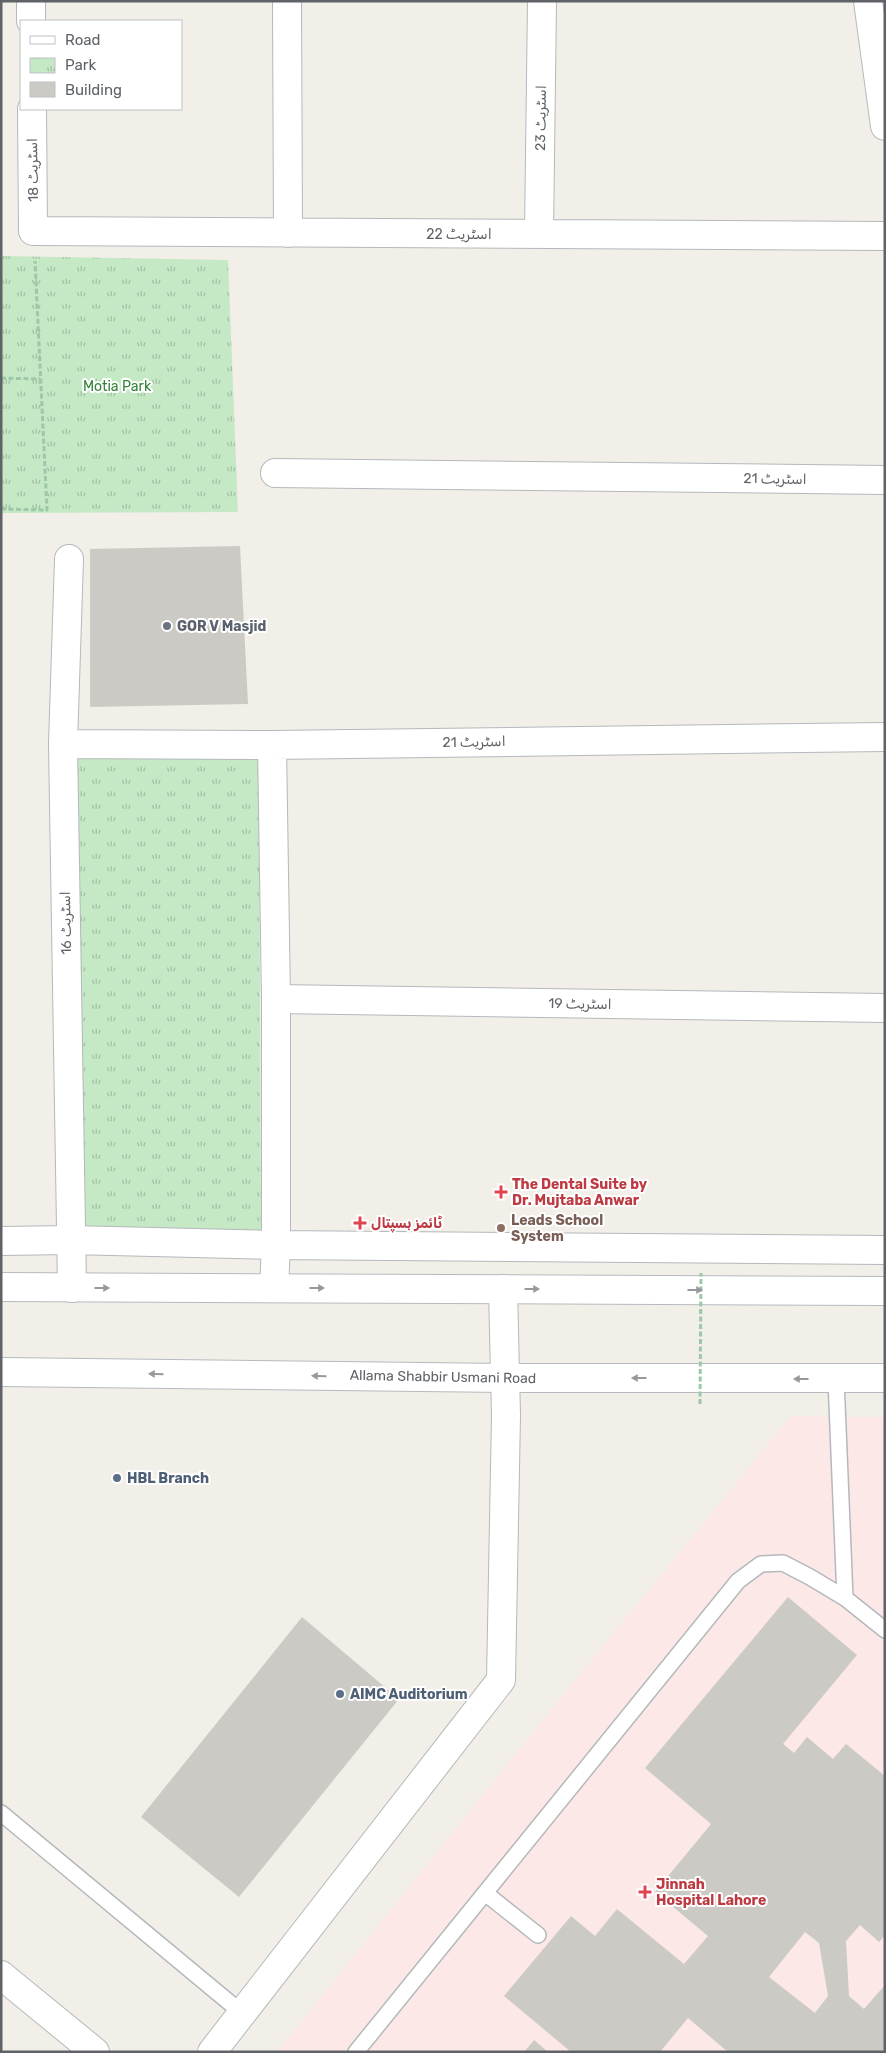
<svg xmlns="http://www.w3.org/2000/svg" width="886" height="2053" font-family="Rubik,'Noto Sans Arabic',sans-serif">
<defs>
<pattern id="park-tufts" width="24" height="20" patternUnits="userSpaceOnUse" patternTransform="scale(1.25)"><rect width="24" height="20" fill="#c5e8c5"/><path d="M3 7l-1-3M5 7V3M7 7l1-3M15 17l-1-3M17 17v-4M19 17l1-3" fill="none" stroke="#a3c0a4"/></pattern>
</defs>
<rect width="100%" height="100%" fill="#f1efe8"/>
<path fill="#fce8e6" d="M 791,1416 L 885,1417 L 885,2052 L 277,2052 L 533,1732 Z"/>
<path fill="url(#park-tufts)" d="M 1,256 L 228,260 L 238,512 L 1,513 Z
M 75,755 L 259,758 L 261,1230 L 77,1227 Z"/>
<path fill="#cccac5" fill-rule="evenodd" d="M 240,546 L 248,704 L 90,707 L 90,549 Z
M 788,1597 L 857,1655 L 783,1744 L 794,1753 L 807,1737 L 833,1759 L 846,1744 L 885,1776 L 885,1935 L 879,1942 L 860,1925 L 846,1941 L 849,1996 L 864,2009 L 885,1985 L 885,2052 L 728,2052 L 688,2018 L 660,2052 L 571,2052 L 504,1996 L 571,1916 L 595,1936 L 617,1909 L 684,1964 L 708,1936 L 655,1892 L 711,1824 L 645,1768 ZM 805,1932 L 819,1943 L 828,1996 L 815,2013 L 769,1977 Z
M 302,1617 L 399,1699 L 239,1897 L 141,1817 Z
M 534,2040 L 548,2052 L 524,2052 Z"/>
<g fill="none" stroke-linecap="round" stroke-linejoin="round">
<g stroke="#b5b8bc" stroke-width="18">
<path id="lane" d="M 836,1379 L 845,1598
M 1,1813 L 242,2013
M 485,1893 L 538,1935
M 356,2052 L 738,1581 L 761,1564 L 783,1563 L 810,1577 L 845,1598 L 885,1630"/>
</g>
<g stroke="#b5b8bc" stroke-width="30">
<path id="street" d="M 31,1 L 31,21
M 287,1 L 288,233
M 868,1 L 885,126
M 32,109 L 33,231 L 885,236
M 539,234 L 542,1
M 275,473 L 885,480
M 69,559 L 63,744 L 72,1288
M 63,744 L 272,745 L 885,737
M 272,745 L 276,999 L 276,1245 L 274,1288
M 276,999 L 885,1008
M 1,1241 L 70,1240 L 276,1245 L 885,1250
M 1,1975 L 95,2052
M 212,2052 L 501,1680 L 506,1415 L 503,1289"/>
</g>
<g stroke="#b6babf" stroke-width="30">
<path id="secondary" d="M 1,1287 L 885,1291
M 1,1372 L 506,1378 L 885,1378"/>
</g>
<path stroke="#9cc7a9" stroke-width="3" stroke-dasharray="5 2.5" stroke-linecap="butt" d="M 1,378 L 40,379
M 1,509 L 47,510 L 35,261"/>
<use href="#lane" stroke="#fff" stroke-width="15"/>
<use href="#street" stroke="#fff" stroke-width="28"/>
<use href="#secondary" stroke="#fff" stroke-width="28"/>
<path stroke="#9cc7a9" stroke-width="3" stroke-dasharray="5 2.5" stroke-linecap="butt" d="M 700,1404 L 701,1273"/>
</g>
<defs><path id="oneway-solid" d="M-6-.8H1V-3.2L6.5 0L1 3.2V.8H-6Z" transform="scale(1.25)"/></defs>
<g fill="#979a9d">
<use href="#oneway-solid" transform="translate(102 1288)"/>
<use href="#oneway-solid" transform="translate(317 1288)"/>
<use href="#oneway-solid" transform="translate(532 1289)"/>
<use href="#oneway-solid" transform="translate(695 1290)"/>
<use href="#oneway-solid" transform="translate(156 1374) rotate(-179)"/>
<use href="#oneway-solid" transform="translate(319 1376) rotate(-179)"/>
<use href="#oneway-solid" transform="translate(639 1378) rotate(-180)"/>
<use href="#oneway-solid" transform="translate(801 1379) rotate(-180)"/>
</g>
<circle fill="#6b7280" stroke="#fff" stroke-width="2" cx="167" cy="626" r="5"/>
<g fill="#e0444e" stroke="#fff" stroke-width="2">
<path d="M498.5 1184.5h5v5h5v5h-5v5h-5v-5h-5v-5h5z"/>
<path d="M357.5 1215.5h5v5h5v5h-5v5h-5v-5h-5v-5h5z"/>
<path d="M642.5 1884.5h5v5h5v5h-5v5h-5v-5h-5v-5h5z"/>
</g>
<circle fill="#8d6e63" stroke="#fff" stroke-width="2" cx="501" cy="1228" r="5"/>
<g fill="#5c6f8a" stroke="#fff" stroke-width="2">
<circle cx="117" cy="1478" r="5"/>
<circle cx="340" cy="1694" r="5"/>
</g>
<g text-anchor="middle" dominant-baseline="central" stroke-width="4" stroke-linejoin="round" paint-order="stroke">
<g font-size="14" fill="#5f6368" stroke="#fff">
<text transform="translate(541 118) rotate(-89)">اسٹریٹ 23</text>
<text transform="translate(33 170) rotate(-91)">اسٹریٹ 18</text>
<text x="459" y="234">اسٹریٹ 22</text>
<text transform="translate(775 479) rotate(1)">اسٹریٹ 21</text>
<text transform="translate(474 742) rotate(-1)">اسٹریٹ 21</text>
<text transform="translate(66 923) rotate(-91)">اسٹریٹ 16</text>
<text transform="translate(580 1004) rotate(1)">اسٹریٹ 19</text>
<text transform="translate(443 1377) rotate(1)">Allama Shabbir Usmani Road</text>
</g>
<g font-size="14" fill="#348238" stroke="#fff">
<text x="117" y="386">Motia Park</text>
</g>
<g font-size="14" font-weight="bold" fill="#5b616d" stroke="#fff" text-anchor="start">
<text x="177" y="626">GOR V Masjid</text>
</g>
<g font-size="14" font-weight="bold" fill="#be3a42" stroke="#fff" text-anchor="start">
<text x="512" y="1184">The Dental Suite by<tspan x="512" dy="16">Dr. Mujtaba Anwar</tspan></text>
<text x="371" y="1223">ٹائمز ہسپتال</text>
<text x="656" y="1884">Jinnah<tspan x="656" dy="16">Hospital Lahore</tspan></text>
</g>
<g font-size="14" font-weight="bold" fill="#785e54" stroke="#fff" text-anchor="start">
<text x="511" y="1220">Leads School<tspan x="511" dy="16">System</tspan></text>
</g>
<g font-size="14" font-weight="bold" fill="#4e5e75" stroke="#fff" text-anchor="start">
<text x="127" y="1478">HBL Branch</text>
<text x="350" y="1694">AIMC Auditorium</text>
</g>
</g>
<rect width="886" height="2053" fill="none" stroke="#5f6368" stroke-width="5"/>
<rect x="20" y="20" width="162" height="90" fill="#ffffff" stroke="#bfc1c3"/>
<rect x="30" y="36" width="25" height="8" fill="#ffffff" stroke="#bfc1c3"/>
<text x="65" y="45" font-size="15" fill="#5f6368">Road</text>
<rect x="30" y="58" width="25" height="15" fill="url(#park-tufts)" stroke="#bfc1c3"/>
<text x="65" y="70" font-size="15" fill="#5f6368">Park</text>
<rect x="30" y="82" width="25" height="15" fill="#cccac5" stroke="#bfc1c3"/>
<text x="65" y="95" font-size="15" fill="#5f6368">Building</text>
</svg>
